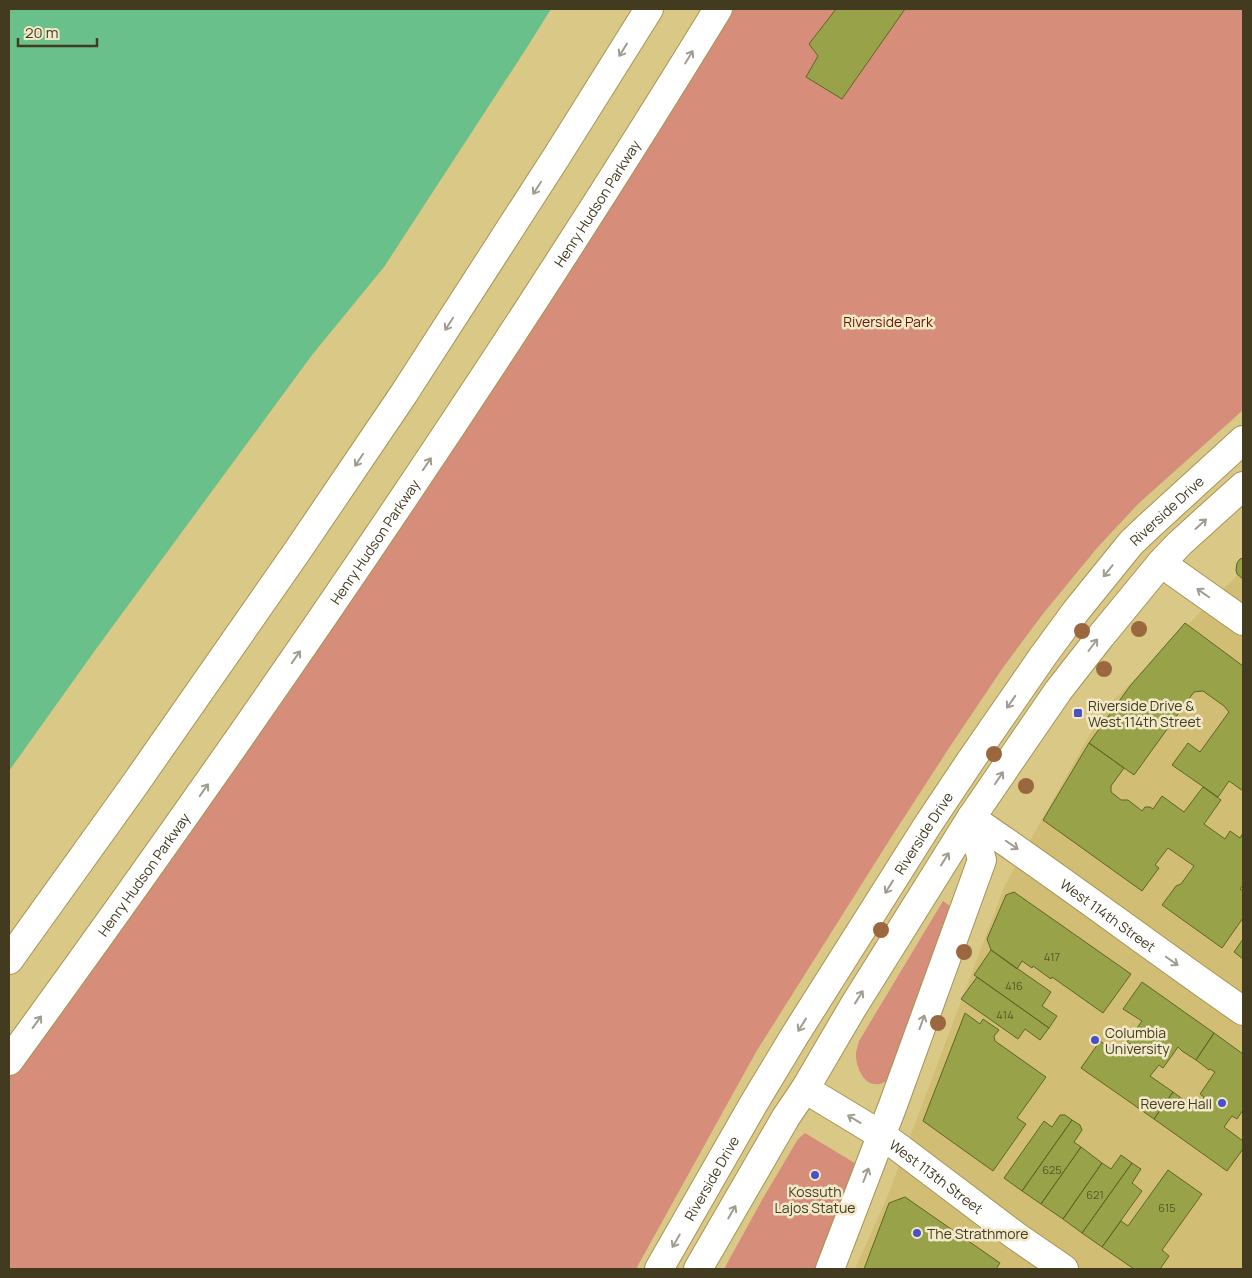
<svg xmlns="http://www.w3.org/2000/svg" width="1252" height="1278" font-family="Manrope,sans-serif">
<rect width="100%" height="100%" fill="#dac887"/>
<path fill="#d1be74" d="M 1243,569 L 1243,1269 L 855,1269 L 888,1195 L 1005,885 L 1103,711 Z"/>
<path fill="#d68d79" d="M 718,9 L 1243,9 L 1243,410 L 1138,504 L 1097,548 L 1042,615 L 1002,669 L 951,745 L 892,836 L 756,1052 L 636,1269 L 9,1269 L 9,1061 Z
M 943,901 L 953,908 L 894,1074 C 891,1077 888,1080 885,1082 C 866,1092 855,1068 856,1052 C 857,1049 858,1045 859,1041 Z
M 805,1133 L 858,1165 L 820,1269 L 724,1269 L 762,1200 L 798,1139 Z"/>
<path fill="#6ac08b" d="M 9,9 L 551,9 L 526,49 L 384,267 L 312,355 L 96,649 L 9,771 Z"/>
<path fill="#97a249" stroke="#5e6526" d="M 836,9 L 905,9 L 842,99 L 806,77 L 818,56 L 809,44 Z
M 1243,558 L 1243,579 L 1237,574 L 1236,570 L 1237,563 L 1240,559 Z
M 1185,623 L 1243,666 L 1243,791 L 1229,781 L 1218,797 L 1172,765 L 1188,743 L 1200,752 L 1229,712 L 1224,706 L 1203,691 L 1194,692 L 1134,775 L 1089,743 L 1130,686 Z
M 1089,743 L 1124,768 L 1111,786 L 1111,792 L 1121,800 L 1128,800 L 1142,811 L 1145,807 L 1150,807 L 1153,809 L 1162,796 L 1184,812 L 1203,787 L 1221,800 L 1204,824 L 1225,839 L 1230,831 L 1240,838 L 1243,833 L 1243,885 L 1240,889 L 1243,891 L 1243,918 L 1222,948 L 1162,905 L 1176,886 L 1181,884 L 1194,866 L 1168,848 L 1155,865 L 1159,868 L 1142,891 L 1043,820 Z
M 1014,892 L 1131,974 L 1103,1013 L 1052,977 L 1051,979 L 1033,966 L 1032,968 L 1022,961 L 1017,969 L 991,950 L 987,939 L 1006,895 Z
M 1243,939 L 1243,959 L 1234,952 Z
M 991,950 L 1051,992 L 1042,1006 L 1057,1016 L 1049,1028 L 974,975 Z
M 977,977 L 1049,1028 L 1040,1040 L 1025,1029 L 1018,1039 L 961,999 Z
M 1142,982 L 1214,1033 L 1196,1060 L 1182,1051 L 1178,1047 L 1163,1068 L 1159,1065 L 1150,1076 L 1173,1092 L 1154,1119 L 1081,1068 L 1100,1041 L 1123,1057 L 1132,1045 L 1127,1042 L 1142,1021 L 1123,1009 Z
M 965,1013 L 980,1024 L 983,1019 L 999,1030 L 994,1036 L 995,1041 L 1046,1077 L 1017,1118 L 1026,1124 L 993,1171 L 923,1121 Z
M 1214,1033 L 1243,1054 L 1243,1110 L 1237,1119 L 1232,1116 L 1224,1127 L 1243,1141 L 1243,1149 L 1227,1171 L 1154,1119 L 1173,1092 L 1196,1109 L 1204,1097 L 1200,1094 L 1215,1072 L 1210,1069 L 1209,1070 L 1196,1060 Z
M 1060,1115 L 1065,1115 L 1072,1120 L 1022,1191 L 1004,1178 L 1044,1121 L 1052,1127 Z
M 1072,1120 L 1080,1125 L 1082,1130 L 1074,1142 L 1081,1147 L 1041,1204 L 1022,1191 Z
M 1081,1147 L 1102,1163 L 1063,1219 L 1041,1204 Z
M 1121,1155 L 1132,1163 L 1082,1233 L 1063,1219 L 1102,1163 L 1111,1169 Z
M 1132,1163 L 1141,1169 L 1132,1183 L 1142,1191 L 1102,1247 L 1082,1233 Z
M 1168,1170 L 1202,1194 L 1162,1250 L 1169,1256 L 1160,1269 L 1134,1269 L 1102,1247 L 1121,1221 L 1128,1226 Z
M 905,1197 L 1000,1263 L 996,1269 L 864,1269 L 889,1203 Z"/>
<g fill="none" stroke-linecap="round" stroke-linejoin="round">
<g stroke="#a59454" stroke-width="30">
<g id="minor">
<path d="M 1161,563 L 1243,621"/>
<path id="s1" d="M 971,818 C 1063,880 1152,948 1243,1011"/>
<path id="s2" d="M 805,1089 L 881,1135 L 898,1147 L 1016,1236 L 1064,1269"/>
<path d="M 830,1269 L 893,1105 L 982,860 L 971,818"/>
</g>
</g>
<g stroke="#a59454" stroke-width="30">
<g id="secondary">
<path id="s3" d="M 659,1269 L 754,1103 L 795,1035 L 927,826 L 969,763 L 1043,656 L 1076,611 L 1131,543 L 1150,525 L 1243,440"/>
<path d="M 698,1269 L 786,1117 L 805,1089 L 853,1007 L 971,818 L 1058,691 L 1101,636 L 1161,563 L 1179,544 L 1243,486"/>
</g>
</g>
<g stroke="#a59454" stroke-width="30">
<g id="motorway">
<path d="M 9,960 L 133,787 L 296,553 L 403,395 L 557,156 L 649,9"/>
<path id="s4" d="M 9,1061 C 258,719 497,370 718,9"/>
</g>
</g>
<use href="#minor" stroke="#fff" stroke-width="28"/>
<use href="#secondary" stroke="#fff" stroke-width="28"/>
<use href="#motorway" stroke="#fff" stroke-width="28"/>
</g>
<g fill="#9a673e">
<circle cx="1139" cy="629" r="8"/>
<circle cx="1082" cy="631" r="8"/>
<circle cx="1104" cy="669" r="8"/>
<circle cx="994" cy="754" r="8"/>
<circle cx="1026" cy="786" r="8"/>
<circle cx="881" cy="930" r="8"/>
<circle cx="964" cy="952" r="8"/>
<circle cx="938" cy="1023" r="8"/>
</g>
<defs><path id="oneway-shaft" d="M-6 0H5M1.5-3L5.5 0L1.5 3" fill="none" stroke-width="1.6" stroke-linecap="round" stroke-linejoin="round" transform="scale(1.25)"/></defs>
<g stroke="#a09d90">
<use href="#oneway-shaft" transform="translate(623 50) rotate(122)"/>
<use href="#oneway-shaft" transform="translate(689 57) rotate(-59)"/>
<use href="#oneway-shaft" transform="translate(537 188) rotate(123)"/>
<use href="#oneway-shaft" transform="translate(449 324) rotate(123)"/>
<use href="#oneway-shaft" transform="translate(359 460) rotate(124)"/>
<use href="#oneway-shaft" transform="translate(427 464) rotate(-56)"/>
<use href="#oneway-shaft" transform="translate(1201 524) rotate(-42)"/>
<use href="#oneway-shaft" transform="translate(1108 571) rotate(129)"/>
<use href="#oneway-shaft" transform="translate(1203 593) rotate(-145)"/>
<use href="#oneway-shaft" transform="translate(1093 645) rotate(-53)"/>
<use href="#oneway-shaft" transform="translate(296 657) rotate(-55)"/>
<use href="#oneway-shaft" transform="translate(1011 702) rotate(125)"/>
<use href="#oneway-shaft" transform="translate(999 778) rotate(-56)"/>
<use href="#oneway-shaft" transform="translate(204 790) rotate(-55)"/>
<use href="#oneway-shaft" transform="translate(1012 845) rotate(35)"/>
<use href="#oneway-shaft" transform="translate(945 859) rotate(-58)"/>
<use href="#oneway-shaft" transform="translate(889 887) rotate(122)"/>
<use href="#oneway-shaft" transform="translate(1172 961) rotate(35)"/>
<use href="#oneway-shaft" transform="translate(859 997) rotate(-58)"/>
<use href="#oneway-shaft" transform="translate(37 1022) rotate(-54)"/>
<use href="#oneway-shaft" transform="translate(922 1022) rotate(-70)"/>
<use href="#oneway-shaft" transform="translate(802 1025) rotate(122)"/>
<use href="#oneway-shaft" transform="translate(854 1119) rotate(-149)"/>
<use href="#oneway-shaft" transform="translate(866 1175) rotate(-69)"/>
<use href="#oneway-shaft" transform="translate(732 1212) rotate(-60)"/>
<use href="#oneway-shaft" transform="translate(676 1241) rotate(120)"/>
</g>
<g fill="#4a51c6" stroke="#f2e9c9" stroke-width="2">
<rect x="1073" y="708" width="10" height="10" rx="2.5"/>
<circle cx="1095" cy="1040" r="5"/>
<circle cx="1222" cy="1103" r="5"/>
<circle cx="815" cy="1175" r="5"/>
<circle cx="917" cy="1233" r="5"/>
</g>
<g text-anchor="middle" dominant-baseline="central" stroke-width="5" stroke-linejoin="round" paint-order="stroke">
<g font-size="11" fill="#57552a">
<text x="1052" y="956">417</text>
<text x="1014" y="985">416</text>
<text x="1005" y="1014">414</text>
<text x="1052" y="1169">625</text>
<text x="1095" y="1194">621</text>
<text x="1167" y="1207">615</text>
</g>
<g font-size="14" fill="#423b20" stroke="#f2e9c9">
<text stroke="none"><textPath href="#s4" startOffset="1040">Henry Hudson Parkway</textPath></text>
<text stroke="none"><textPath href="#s3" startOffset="915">Riverside Drive</textPath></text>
<text stroke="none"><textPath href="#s4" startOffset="635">Henry Hudson Parkway</textPath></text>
<text stroke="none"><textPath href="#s3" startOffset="510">Riverside Drive</textPath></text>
<text stroke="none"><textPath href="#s4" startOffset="230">Henry Hudson Parkway</textPath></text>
<text stroke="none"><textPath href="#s1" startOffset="168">West 114th Street</textPath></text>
<text stroke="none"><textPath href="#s2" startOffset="158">West 113th Street</textPath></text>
<text stroke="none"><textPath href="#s3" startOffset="105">Riverside Drive</textPath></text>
</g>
<g font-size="14" fill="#661702" stroke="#f2e9c9">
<text x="888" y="321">Riverside Park</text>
</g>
<g font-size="14" fill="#423b20" stroke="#f2e9c9" text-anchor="start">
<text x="1088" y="705">Riverside Drive &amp;<tspan x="1088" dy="16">West 114th Street</tspan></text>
<text x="1105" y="1032">Columbia<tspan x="1105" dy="16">University</tspan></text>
<text x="1212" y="1103" text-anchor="end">Revere Hall</text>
<text x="815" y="1191" text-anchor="middle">Kossuth<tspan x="815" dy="16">Lajos Statue</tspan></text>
<text x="927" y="1233">The Strathmore</text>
</g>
</g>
<rect width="1252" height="1278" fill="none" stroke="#423b20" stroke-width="20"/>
<path d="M18 38v8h79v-8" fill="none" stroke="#423b20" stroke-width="2.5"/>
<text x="25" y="38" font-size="15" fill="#423b20" stroke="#f2e9c9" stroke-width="4" paint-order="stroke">20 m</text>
</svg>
